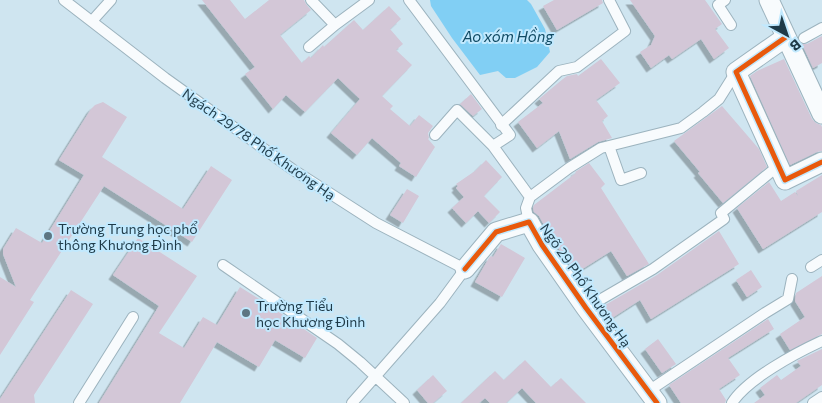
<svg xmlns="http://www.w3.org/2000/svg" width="822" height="403" font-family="Commissioner,sans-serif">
<defs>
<filter id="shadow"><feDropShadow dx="-4.5" dy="4.5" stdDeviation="0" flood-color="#0004"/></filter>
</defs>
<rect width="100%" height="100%" fill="#cfe5f0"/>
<path fill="#81cff4" d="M 430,0 L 527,0 L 531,4 L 545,29 L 550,52 L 537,67 L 515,78 L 506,78 L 498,71 L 480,75 L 452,38 L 431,6 Z"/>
<path fill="#d3c7d7" filter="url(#shadow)" d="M 202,0 L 230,0 L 245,19 L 269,0 L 304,0 L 306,4 L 311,10 L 280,35 L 302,63 L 309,56 L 311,58 L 323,45 L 324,47 L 354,20 L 363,30 L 389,6 L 401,19 L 390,29 L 403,44 L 396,50 L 412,65 L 382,96 L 393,106 L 390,109 L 410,126 L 419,115 L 433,126 L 428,133 L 429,138 L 428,139 L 435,147 L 416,177 L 399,166 L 401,163 L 372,138 L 357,155 L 331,133 L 360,99 L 338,78 L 305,112 L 286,95 L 273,109 L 245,74 L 255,67 Z
M 554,0 L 602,0 L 603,3 L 557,30 L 543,6 Z
M 630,0 L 705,0 L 722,24 L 715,29 L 729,48 L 714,59 L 701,39 L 672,59 L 669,55 L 651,68 L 640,52 L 651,45 L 655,36 Z
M 822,36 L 822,63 L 813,68 L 802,44 L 807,44 Z
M 601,59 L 620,83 L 596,100 L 608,116 L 602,121 L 612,138 L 598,142 L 570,159 L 559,131 L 537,148 L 518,122 L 543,103 L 539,99 L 563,79 L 567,76 L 577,74 L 578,76 Z
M 784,59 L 812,119 L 816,123 L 821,125 L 822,127 L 822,151 L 817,152 L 790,165 L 750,76 L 757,71 Z
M 471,94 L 482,109 L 473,116 L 460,104 Z
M 103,102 L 127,117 L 102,157 L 183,209 L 211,166 L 232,180 L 192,242 L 104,186 L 30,300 L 34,302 L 0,355 L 0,277 L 16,287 L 3,254 L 3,249 L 16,228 L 42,243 L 84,175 L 59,160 L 91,109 L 95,105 Z
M 722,106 L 759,149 L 767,167 L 723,203 L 698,173 L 700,172 L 674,141 Z
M 486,160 L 502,177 L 484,196 L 500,212 L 489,223 L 478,211 L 466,223 L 452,208 L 464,197 L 456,188 L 458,186 L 456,184 L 475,171 Z
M 589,163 L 605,184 L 601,188 L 649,264 L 627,276 L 611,251 L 576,273 L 552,239 L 539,216 L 534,212 L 533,208 L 534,205 L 576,173 L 575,172 Z
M 822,175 L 822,212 L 763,249 L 737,208 L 769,182 L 781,201 L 795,192 L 798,196 L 796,191 Z
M 407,189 L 419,196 L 403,223 L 390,215 Z
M 719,231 L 739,264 L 651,319 L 640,300 L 609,320 L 600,308 L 657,275 Z
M 138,238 L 197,276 L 159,333 L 184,348 L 203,317 L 217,325 L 240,287 L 264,302 L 317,338 L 305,358 L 275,340 L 259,367 L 217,342 L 180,403 L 99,403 L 159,306 L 113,275 Z
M 501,244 L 525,258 L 502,297 L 475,282 L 489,258 L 491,256 L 493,257 Z
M 751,270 L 762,287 L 747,297 L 736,280 Z
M 822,276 L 822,334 L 790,350 L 780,334 L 805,317 L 795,301 L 796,293 Z
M 71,290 L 93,304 L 34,395 L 35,403 L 0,403 L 0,399 Z
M 768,319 L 774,329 L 728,358 L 740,375 L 719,389 L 726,400 L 725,403 L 681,403 L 669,385 Z
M 658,339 L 676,364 L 662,373 L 645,349 Z
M 822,349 L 822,385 L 796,403 L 754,403 L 765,395 L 760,388 L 777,375 L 781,380 L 801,366 L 797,361 Z
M 525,360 L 551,387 L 561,378 L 586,403 L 536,403 L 522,388 L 506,403 L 490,403 L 485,398 L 479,403 L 461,403 L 495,371 L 504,380 Z
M 433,375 L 447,391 L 433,403 L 428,403 L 417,390 Z"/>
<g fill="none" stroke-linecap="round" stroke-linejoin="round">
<g stroke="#9cb3be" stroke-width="12">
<path id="service" d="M 64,0 L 165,78 L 292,169 L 376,223 L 465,269 L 440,303 L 352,403
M 311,0 L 335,25
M 409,0 L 510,135 L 493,146
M 725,0 L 718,5 L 731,25
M 92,21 L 111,0
M 804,38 L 822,28
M 309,47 L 335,25 L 369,0
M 501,125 L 559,71 L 577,67 L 625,31 L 609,0
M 435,135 L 457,110 L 493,146 L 530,197 L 526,208 L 529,222
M 609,146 L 621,180 L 641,173
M 530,197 L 569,168 L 601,148 L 681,128 L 703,112 L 719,99 L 736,72
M 223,265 L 338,344 L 360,362 L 404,403
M 811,267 L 822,260
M 586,308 L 653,269 L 724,219 L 721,213 L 772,171
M 647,392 L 765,313 L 788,299 L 792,279
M 79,403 L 133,317
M 732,403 C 747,379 796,353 822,341
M 813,403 L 822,397"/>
</g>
<g stroke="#9cb3be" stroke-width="21">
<path id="minor" d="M 769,0 L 822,114
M 786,37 L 736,72 L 785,180 L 822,162
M 465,269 L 496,232 L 529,222 L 542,245 L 586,308 L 657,403"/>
</g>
<use href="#service" stroke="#f8fbfd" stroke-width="10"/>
<use href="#minor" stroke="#f8fbfd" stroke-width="19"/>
<g stroke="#c1e9fe" stroke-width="8">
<path id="cycleway" d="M 786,37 L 736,72 L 785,180 L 822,162
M 465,269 L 496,232 L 529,222 L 542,245 L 586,308 L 657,403"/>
</g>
<use href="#cycleway" stroke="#e8590c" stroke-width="5"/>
</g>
<g fill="#5d7683" stroke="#c1e9fe" stroke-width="2">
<circle cx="48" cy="236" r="5"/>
<circle cx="246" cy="313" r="5"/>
</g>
<g text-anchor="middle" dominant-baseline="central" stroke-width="4" stroke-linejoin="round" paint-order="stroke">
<g font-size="14" fill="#1f3b49" stroke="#c1e9fe">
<text transform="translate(259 144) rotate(35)">Ngách 29/78 Phố Khương Hạ</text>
<text transform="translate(586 285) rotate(55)">Ngõ 29 Phố Khương Hạ</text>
</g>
<g font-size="14" fill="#1f3b49" stroke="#c1e9fe" text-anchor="start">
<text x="58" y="228">Trường Trung học phổ<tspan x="58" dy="16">thông Khương Đình</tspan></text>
<text x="256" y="305">Trường Tiểu<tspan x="256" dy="16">học Khương Đình</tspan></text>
</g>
<g font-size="15" font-style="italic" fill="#114b64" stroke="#c1e9fe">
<text x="508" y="36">Ao xóm Hồng</text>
</g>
</g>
<g transform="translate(787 35) rotate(140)" stroke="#c1e9fe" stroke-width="4" paint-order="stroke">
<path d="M0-4L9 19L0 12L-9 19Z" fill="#1f3b49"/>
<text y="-8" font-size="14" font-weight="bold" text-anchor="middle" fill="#1f3b49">B</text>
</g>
</svg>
